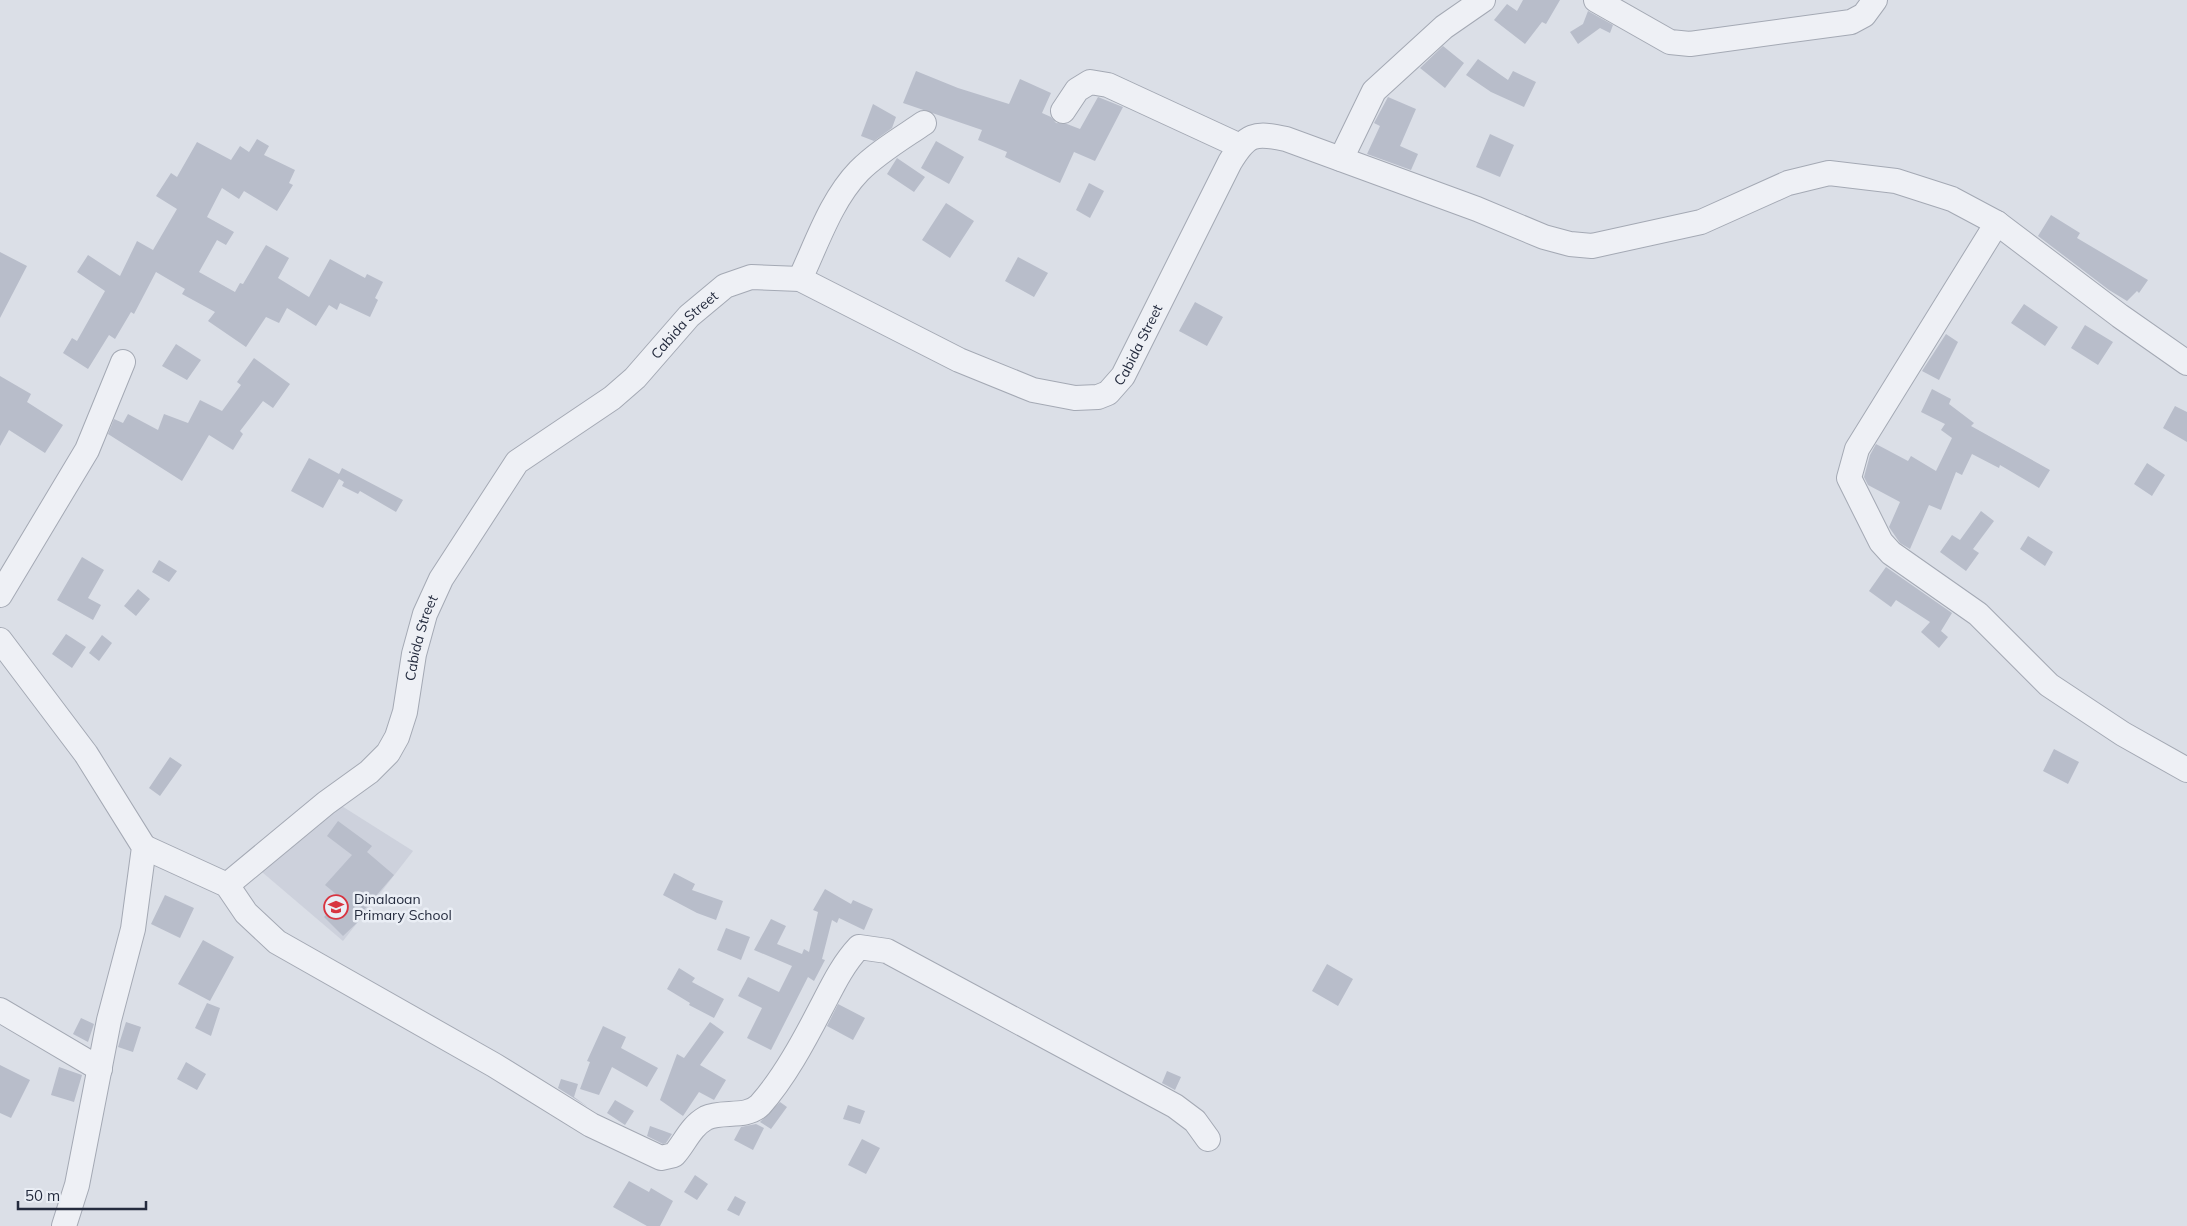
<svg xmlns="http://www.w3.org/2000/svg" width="2187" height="1226" font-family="Mulish,sans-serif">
<rect width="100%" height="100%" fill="#dbdfe7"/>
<path fill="#cdd1dc" d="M 337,803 L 413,851 L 343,941 L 262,872 Z"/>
<path fill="#b8bdca" d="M 1523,0 L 1560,0 L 1546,24 L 1542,22 L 1525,44 L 1494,20 L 1507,4 L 1517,11 Z
M 1588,11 L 1613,25 L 1610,33 L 1600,28 L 1578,44 L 1570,32 L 1583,24 Z
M 1443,46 L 1464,63 L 1445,88 L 1420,68 Z
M 1478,59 L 1508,80 L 1513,71 L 1536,82 L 1524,107 L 1491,92 L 1466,75 Z
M 916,71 L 958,88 L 1009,104 L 1020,79 L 1051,93 L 1042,113 L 1051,117 L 1056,123 L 1067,124 L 1080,129 L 1098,97 L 1123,107 L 1095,161 L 1074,152 L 1060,183 L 1005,157 L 1007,152 L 978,140 L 982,130 L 903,103 Z
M 1388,97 L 1416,109 L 1400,146 L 1418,154 L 1411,170 L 1367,154 L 1380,126 L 1374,123 Z
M 873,104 L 896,117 L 892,128 L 874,141 L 861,136 Z
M 1490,134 L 1514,145 L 1500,177 L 1476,167 Z
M 257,139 L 269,146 L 264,155 L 295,170 L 289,183 L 293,185 L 277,211 L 244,191 L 239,199 L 222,188 L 207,217 L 234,232 L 226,245 L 217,240 L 199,272 L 235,292 L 240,283 L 243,284 L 266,245 L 289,258 L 278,278 L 309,297 L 330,259 L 365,278 L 367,274 L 383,282 L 375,298 L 378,300 L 370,317 L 340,303 L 337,310 L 329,305 L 316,326 L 287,308 L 279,323 L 266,317 L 246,347 L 208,321 L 215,312 L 182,294 L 185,289 L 156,272 L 134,314 L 131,312 L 115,339 L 109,335 L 88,369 L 63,353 L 72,338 L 77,341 L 105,291 L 77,272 L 88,255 L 120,276 L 137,241 L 153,250 L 177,209 L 156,196 L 171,173 L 177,177 L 197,142 L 231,160 L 240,146 L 249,152 Z
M 936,141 L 964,157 L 949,184 L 921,168 Z
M 897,158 L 925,177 L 914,192 L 887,174 Z
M 1089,183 L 1104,191 L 1090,218 L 1076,210 Z
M 946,203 L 974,221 L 950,258 L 922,240 Z
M 2051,215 L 2080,233 L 2077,238 L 2148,280 L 2139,293 L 2137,291 L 2127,301 L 2109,290 L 2038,236 Z
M 0,252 L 27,266 L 0,318 Z
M 1018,257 L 1048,273 L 1034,297 L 1005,281 Z
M 1195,302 L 1223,317 L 1207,346 L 1179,331 Z
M 2024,304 L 2058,327 L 2045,346 L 2011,323 Z
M 2085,325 L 2113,342 L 2098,365 L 2071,348 Z
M 1946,334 L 1958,342 L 1939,380 L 1922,371 Z
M 176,344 L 201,360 L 187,380 L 162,366 Z
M 254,358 L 290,384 L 273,408 L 263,401 L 240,431 L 243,434 L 233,450 L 209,435 L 182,481 L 108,434 L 114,419 L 123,423 L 128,414 L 158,430 L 164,414 L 188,423 L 200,400 L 222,411 L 241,385 L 237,382 Z
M 0,376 L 31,394 L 27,402 L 63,425 L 45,453 L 9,430 L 0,446 Z
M 1932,389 L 1951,399 L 1949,404 L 1974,423 L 1971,426 L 2050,470 L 2039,488 L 2000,465 L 1999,468 L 1972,454 L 1962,475 L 1956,472 L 1941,510 L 1929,505 L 1910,549 L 1900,543 L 1889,527 L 1900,502 L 1868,485 L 1864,477 L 1870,455 L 1876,444 L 1908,461 L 1911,456 L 1936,471 L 1952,438 L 1941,430 L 1945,424 L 1921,412 Z
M 2175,406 L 2187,412 L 2187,442 L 2163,428 Z
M 309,458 L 339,474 L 342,468 L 403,500 L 396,512 L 360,491 L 358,494 L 342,486 L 344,482 L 339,479 L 323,508 L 291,491 Z
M 2147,463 L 2165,475 L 2152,496 L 2134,484 Z
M 1981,511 L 1994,521 L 1973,549 L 1979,553 L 1966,571 L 1940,552 L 1952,535 L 1960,540 Z
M 2028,536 L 2053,552 L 2045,566 L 2020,549 Z
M 82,557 L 104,570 L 88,598 L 101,605 L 93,620 L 57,600 Z
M 159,560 L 177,571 L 169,582 L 152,572 Z
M 1886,567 L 1952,613 L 1941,631 L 1948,637 L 1939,648 L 1921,632 L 1930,622 L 1896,600 L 1891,607 L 1869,591 Z
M 138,589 L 150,599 L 136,616 L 124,606 Z
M 66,634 L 86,647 L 72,668 L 52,654 Z
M 102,635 L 112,643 L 99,661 L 89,653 Z
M 2054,749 L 2079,762 L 2068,784 L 2043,771 Z
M 170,757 L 182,765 L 160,796 L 149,788 Z
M 338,821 L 372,846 L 367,852 L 394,875 L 356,919 L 359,921 L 343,936 L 324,917 L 342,899 L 325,885 L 352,855 L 327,836 Z
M 674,873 L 695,884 L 692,890 L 723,901 L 716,920 L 697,913 L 663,895 Z
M 825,889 L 851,904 L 853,900 L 873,909 L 864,930 L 839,918 L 837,923 L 832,920 L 822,959 L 825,960 L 814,981 L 808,977 L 771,1050 L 747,1038 L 762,1008 L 738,996 L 748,977 L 779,992 L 792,966 L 754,950 L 771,919 L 786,926 L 777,944 L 802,954 L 804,949 L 809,952 L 818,912 L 813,910 Z
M 165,895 L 194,908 L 180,938 L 151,924 Z
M 726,928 L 750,937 L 741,960 L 717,950 Z
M 203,940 L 234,957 L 210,1001 L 178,984 Z
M 1327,964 L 1353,979 L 1338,1006 L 1312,991 Z
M 679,968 L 695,978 L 692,982 L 724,999 L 714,1018 L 689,1005 L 690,1003 L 667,989 Z
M 207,1003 L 220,1008 L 211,1036 L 195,1028 Z
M 838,1004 L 865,1018 L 853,1040 L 827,1026 Z
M 81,1018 L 94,1024 L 88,1042 L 73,1034 Z
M 126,1022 L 141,1027 L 133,1052 L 118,1047 Z
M 710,1022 L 724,1032 L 700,1065 L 726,1080 L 714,1100 L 699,1092 L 683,1116 L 660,1100 L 677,1054 L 684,1058 Z
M 603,1026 L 626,1037 L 621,1048 L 658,1068 L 647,1087 L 612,1067 L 599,1095 L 580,1089 L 590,1062 L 587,1061 Z
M 186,1062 L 206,1074 L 197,1090 L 177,1079 Z
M 0,1065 L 30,1080 L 11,1118 L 0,1113 Z
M 59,1067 L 82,1075 L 74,1102 L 51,1095 Z
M 1167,1071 L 1181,1077 L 1175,1090 L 1162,1083 Z
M 539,1076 L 558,1088 L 561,1079 L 578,1084 L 574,1097 L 588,1107 Z
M 615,1100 L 634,1111 L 625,1125 L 607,1113 Z
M 780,1102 L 787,1107 L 771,1129 L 760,1122 Z
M 848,1105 L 865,1111 L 860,1124 L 843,1119 Z
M 756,1124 L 764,1128 L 753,1150 L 734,1140 L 741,1127 Z
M 650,1126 L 664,1131 L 672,1134 L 666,1143 L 663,1144 L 647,1136 Z
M 862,1139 L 880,1148 L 866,1174 L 848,1165 Z
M 695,1175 L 708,1184 L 697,1200 L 684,1192 Z
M 629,1181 L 649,1192 L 651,1188 L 673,1201 L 660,1226 L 647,1226 L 613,1207 Z
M 735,1196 L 746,1202 L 739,1216 L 727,1210 Z"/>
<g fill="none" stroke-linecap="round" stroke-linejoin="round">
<g stroke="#a4a9b4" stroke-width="26">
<g id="minor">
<path d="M 1596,0 L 1670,42 L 1690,44 L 1851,22 L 1864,15 L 1875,0"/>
<path d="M 1063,111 L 1077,90 L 1090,82 L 1108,85 L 1240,146"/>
<path d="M 1341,159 L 1374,91 L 1444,27 L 1483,0"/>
<path d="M 1997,223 L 1857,449 L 1849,478 L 1881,542 L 1891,553 L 1978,614 L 2049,685 L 2123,734 L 2187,770"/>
<path d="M 800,279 C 817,243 831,200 859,171 C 878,152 902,138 924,123"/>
<path d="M 0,595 L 87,450 L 123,362"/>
<path d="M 0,640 L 86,754 L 144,847 L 133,929 L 109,1020 L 77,1185 L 64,1226"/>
<path d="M 144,847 L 227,885 L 246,913 L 277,942 L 494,1065 L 591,1125 L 661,1158 L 674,1155 C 685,1143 690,1127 706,1118 C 722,1110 746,1119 760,1105 C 784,1078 804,1041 821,1008 C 832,987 842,965 859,947 L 887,951 L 1175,1106 L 1195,1121 L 1208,1139"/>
<path id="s1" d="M 227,885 L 326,803 L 369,772 L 388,753 L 397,737 L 405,712 L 414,654 L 425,614 L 441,579 L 517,462 L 612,398 L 635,378 L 689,316 L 725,286 L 751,277 L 800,279 L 959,360 L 1033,390 L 1075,398 L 1098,397 L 1108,393 L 1123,376 L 1230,162 C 1247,134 1254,132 1286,139 L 1477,209 L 1544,237 L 1570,244 L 1592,246 L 1701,222 L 1788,183 L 1829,173 L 1896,181 L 1952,199 L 1997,223 L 2120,316 L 2187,363"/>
<path d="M 0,1010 L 100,1069"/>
</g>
</g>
<use href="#minor" stroke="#eef0f5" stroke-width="24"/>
</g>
<defs>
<g id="school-ring" transform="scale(1.25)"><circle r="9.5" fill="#eaeef5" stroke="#d83440" stroke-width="1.5"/><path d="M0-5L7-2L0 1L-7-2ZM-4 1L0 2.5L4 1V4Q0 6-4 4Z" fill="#d83440"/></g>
</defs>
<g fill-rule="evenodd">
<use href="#school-ring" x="336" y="907"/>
</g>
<g text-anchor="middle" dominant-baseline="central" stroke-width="5" stroke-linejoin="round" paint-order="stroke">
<g font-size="14" fill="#242b3e" stroke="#eaeef5">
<text stroke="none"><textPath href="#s1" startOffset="749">Cabida Street</textPath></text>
<text stroke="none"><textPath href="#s1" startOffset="1274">Cabida Street</textPath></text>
<text stroke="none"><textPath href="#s1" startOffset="329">Cabida Street</textPath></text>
</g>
<g font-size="14" fill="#242b3e" stroke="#eaeef5" text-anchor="start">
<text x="354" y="899">Dinalaoan<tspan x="354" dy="16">Primary School</tspan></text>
</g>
</g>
<path d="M18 1201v8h128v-8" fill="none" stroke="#242b3e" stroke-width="2.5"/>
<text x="25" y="1201" font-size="15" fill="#242b3e" stroke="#eaeef5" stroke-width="4" paint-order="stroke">50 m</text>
</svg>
